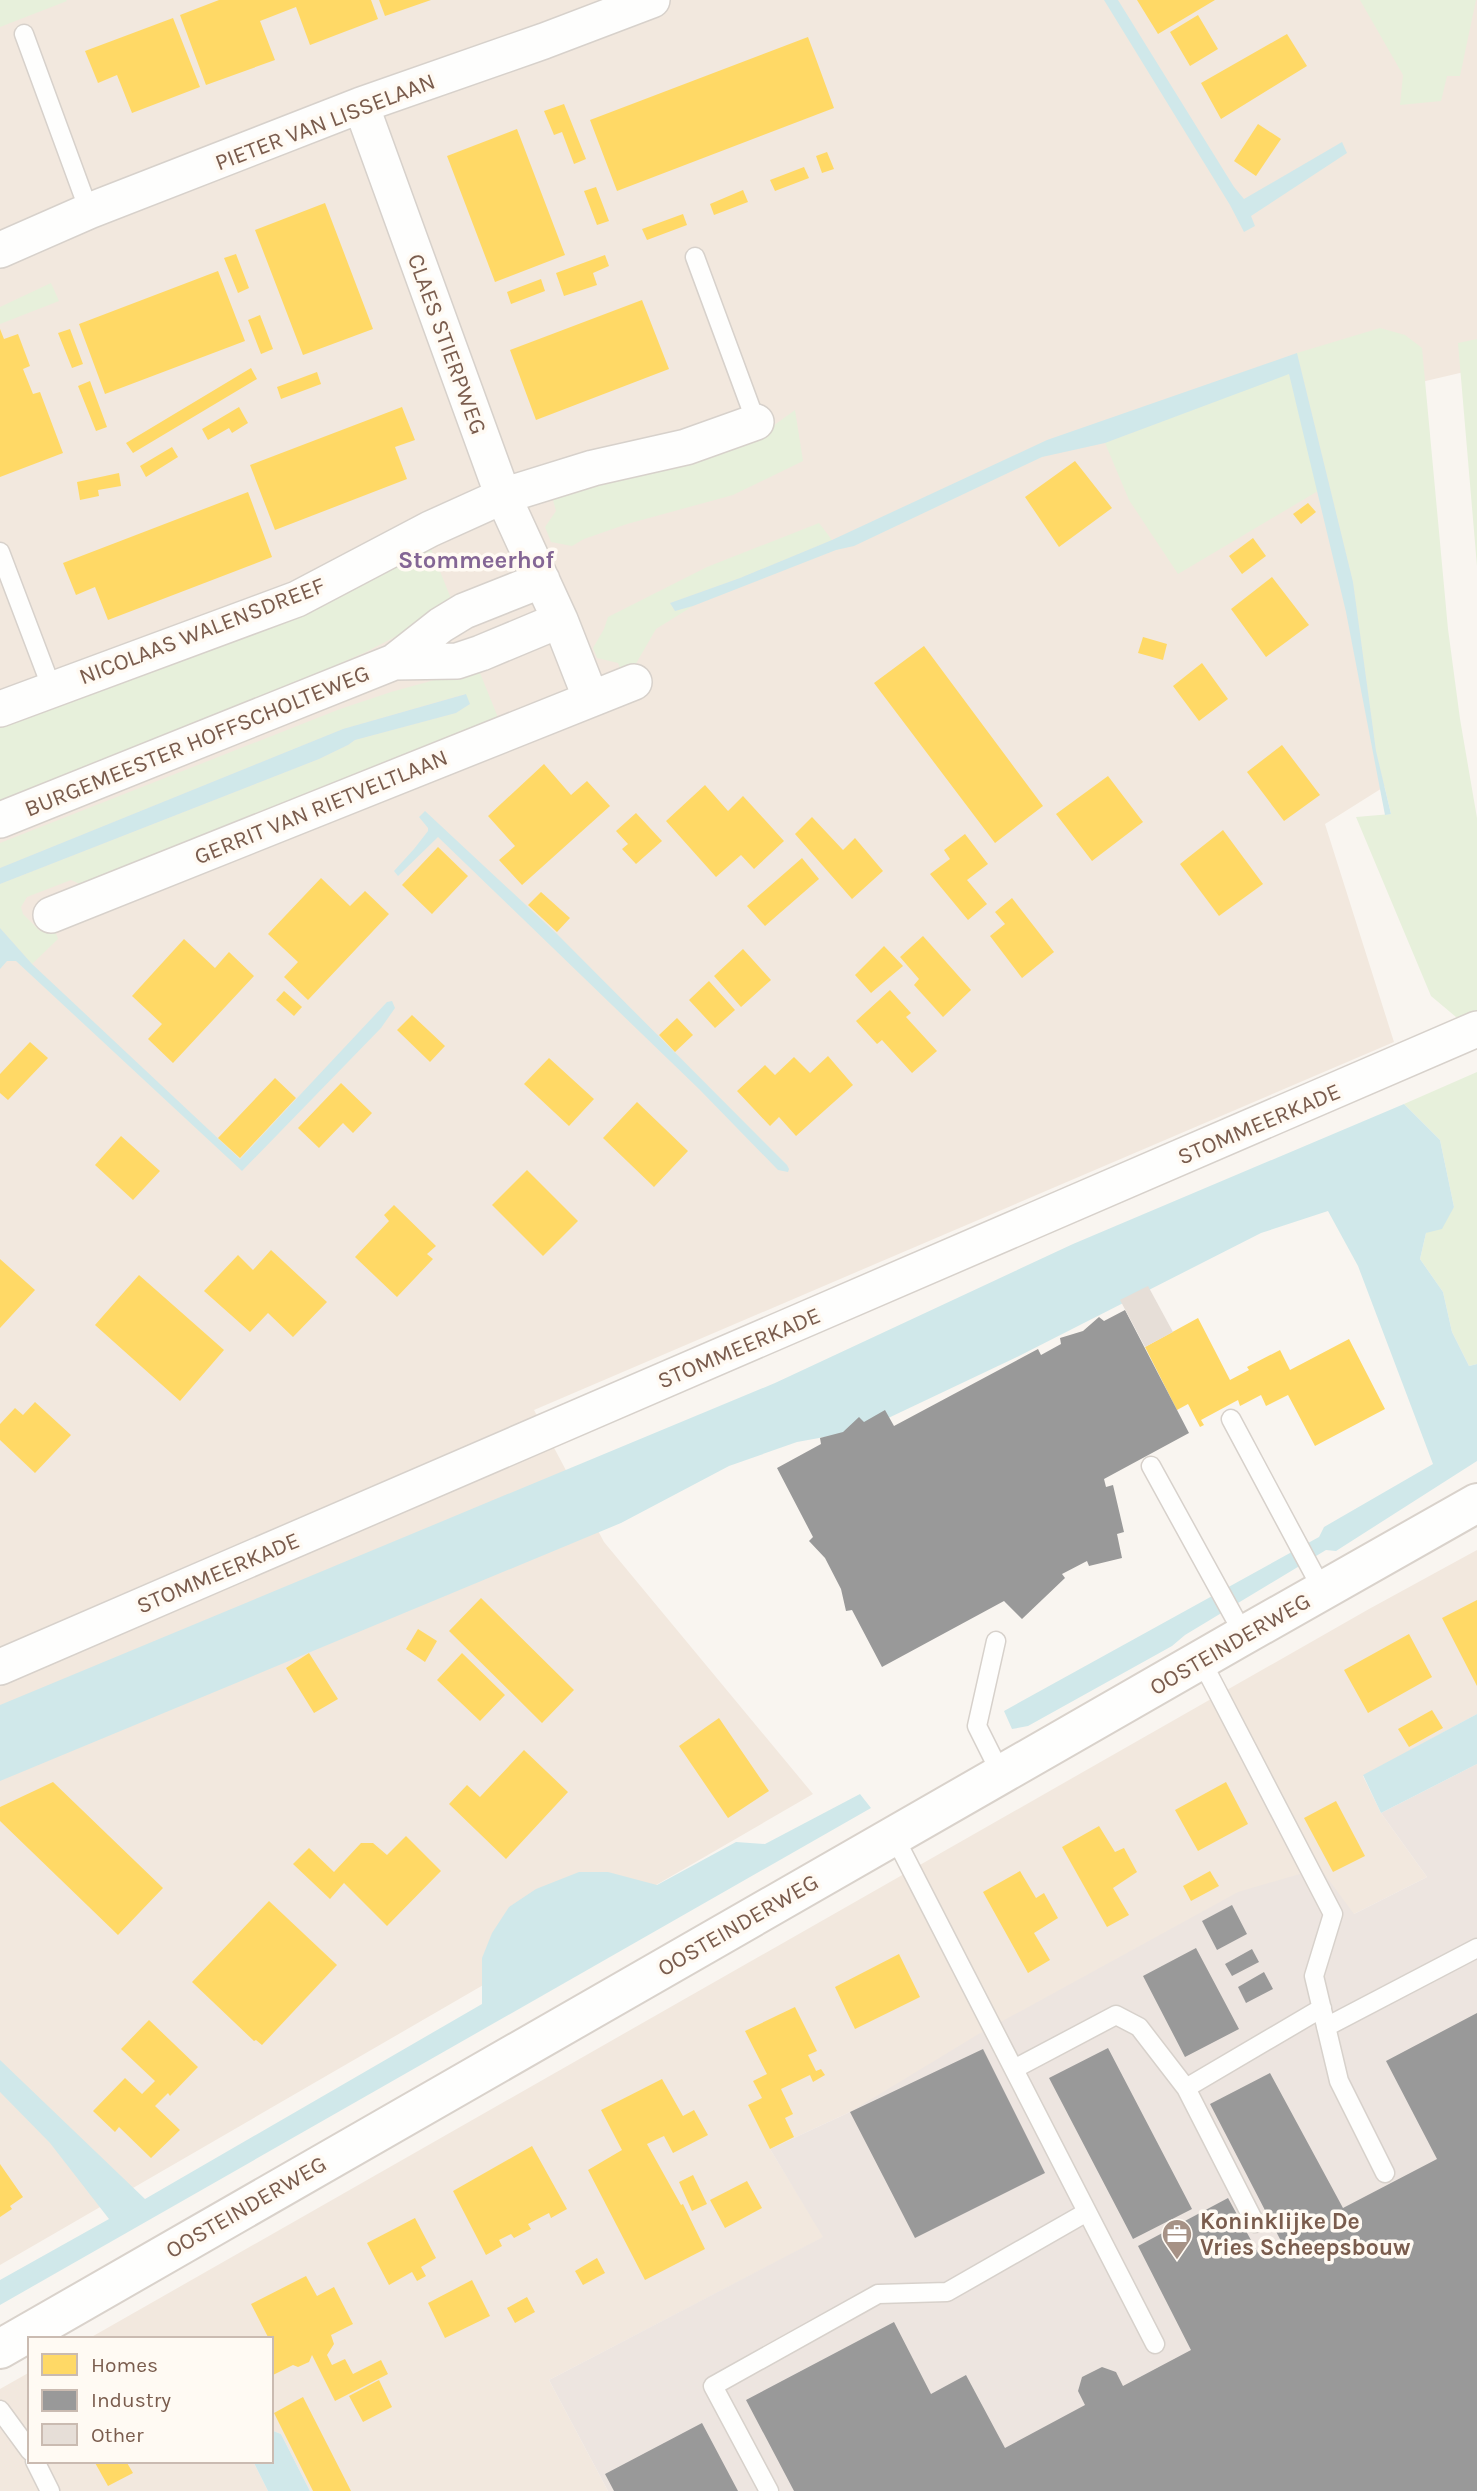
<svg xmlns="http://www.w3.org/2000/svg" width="1477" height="2491" font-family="Karla,sans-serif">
<rect width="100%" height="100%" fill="#f9f5f0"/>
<path fill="#f2e8de" d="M 0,0 L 1477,0 L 1477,369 L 1400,387 L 1414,768 L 1325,824 L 1394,1042 L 534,1410 L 604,1542 L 813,1794 L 0,2265 Z
M 1477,1550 L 1477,1714 L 1363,1776 L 1381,1813 L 1427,1877 L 1354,1914 L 850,2112 L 770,2149 L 824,2237 L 549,2380 L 608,2491 L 310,2491 L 281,2434 L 271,2430 L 271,2339 L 88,2339 L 1369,1609 Z
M 30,2372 L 30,2461 L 253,2461 L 268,2491 L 0,2491 L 0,2389 Z"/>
<path fill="#ede5e0" d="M 1477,1764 L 1477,2491 L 608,2491 L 549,2380 L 823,2237 L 770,2149 L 850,2112 L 977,2035 L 1238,1892 L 1320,1868 L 1354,1914 L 1427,1877 L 1381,1813 Z"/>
<path fill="#e7f0db" d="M 0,0 L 66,0 L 67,1 L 0,27 Z
M 1360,0 L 1476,0 L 1460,76 L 1447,76 L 1441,101 L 1400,105 L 1403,75 Z
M 51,283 L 59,301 L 0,324 L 0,307 Z
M 1380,328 L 1405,335 L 1422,348 L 1448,629 L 1460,719 L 1477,818 L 1477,1018 L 1456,1017 L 1431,996 L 1356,817 L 1391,814 L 1376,751 L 1353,582 L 1297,353 Z
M 1477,339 L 1477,566 L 1458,343 Z
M 1289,373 L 1318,491 L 1178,574 L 1129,500 L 1105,443 Z
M 795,410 L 803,461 L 733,495 L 627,524 L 584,539 L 572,546 L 551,542 L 545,527 L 556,511 L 553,500 L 571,492 L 751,442 Z
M 819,523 L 832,540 L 740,578 L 670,603 L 675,611 L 693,606 L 656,629 L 634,667 L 622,672 L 618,663 L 597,658 L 593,648 L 604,629 L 608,617 L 707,567 Z
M 431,549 L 454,606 L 366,652 L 288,686 L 0,800 L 0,728 C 146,672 292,619 431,549 Z
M 478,668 L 499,720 L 82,885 L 71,880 L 27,897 L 21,907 L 23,914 L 40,931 L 54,928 L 58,939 L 32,964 L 0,928 L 0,884 L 319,759 L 348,745 L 355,740 L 456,713 L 470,704 L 465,694 L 343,729 L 0,868 L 0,843 L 340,709 L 391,692 Z
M 1477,1072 L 1477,1364 L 1469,1366 L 1452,1332 L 1443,1292 L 1420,1259 L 1426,1233 L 1454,1207 L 1440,1140 L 1404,1104 Z"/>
<path fill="#d0e8ea" d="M 1104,0 L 1118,0 L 1234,187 L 1244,199 L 1342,142 L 1347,153 L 1251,216 L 1255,226 L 1244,232 L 1230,205 Z
M 1297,353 L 1353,582 L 1376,751 L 1391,814 L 1385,815 L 1346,612 L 1289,374 L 1105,443 L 1042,457 L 854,546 L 836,550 L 693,606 L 675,611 L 670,603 L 740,578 L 832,540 L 1047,440 Z
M 466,694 L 470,704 L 456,713 L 355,740 L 348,745 L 319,759 L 0,884 L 0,868 L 343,729 Z
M 425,811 L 557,934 L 787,1165 L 789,1169 L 788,1172 L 778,1170 L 699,1089 L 438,837 L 398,876 L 394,871 L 414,849 L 428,831 L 428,828 L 419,817 Z
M 0,928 L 32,964 L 240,1159 L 387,1002 L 392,1001 L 395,1008 L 381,1028 L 242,1171 L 16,961 L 7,961 L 0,969 Z
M 1404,1104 L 1440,1140 L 1454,1207 L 1442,1229 L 1426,1233 L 1420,1259 L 1443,1292 L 1452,1332 L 1469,1366 L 1477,1364 L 1477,1461 L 1336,1551 L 1326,1550 L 1185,1635 L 1172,1646 L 1028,1726 L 1012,1729 L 1004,1711 L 1319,1537 L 1324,1527 L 1433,1464 L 1358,1266 L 1328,1211 L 1261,1233 L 1019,1356 L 863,1430 L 797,1442 L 729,1466 L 621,1523 L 0,1781 L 0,1705 L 775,1383 L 1073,1244 Z
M 1477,1714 L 1477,1764 L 1381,1813 L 1363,1775 Z
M 860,1794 L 871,1808 L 0,2305 L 0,2280 L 109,2219 L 50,2143 L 0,2092 L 0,2060 L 145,2199 L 482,2004 L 482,1958 L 492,1933 L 509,1907 L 536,1889 L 579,1872 L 608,1872 L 657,1885 L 736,1842 L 765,1844 Z
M 271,2430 L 281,2434 L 310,2491 L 268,2491 L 253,2461 L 271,2461 Z"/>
<path fill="#ffd966" d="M 219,0 L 371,0 L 378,19 L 310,45 L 296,7 L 260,21 L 275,60 L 206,85 L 180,15 Z
M 379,0 L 431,0 L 385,16 Z
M 1137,0 L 1215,0 L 1158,34 Z
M 1198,15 L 1218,49 L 1190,66 L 1170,32 Z
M 173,18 L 200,87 L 132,113 L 117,75 L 98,83 L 85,51 Z
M 1287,34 L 1307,66 L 1221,119 L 1201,83 Z
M 808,37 L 834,108 L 617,191 L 590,120 Z
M 564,104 L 586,159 L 574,164 L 562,132 L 554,135 L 544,111 Z
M 1258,124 L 1281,139 L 1256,176 L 1234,161 Z
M 517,129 L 565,255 L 495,282 L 447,156 Z
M 827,152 L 834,169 L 822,173 L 816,156 Z
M 804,167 L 809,178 L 775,191 L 770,180 Z
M 596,187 L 609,221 L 597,225 L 584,191 Z
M 743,190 L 748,202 L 714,215 L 710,204 Z
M 325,203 L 373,329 L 303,355 L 255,230 Z
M 683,214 L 687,225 L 647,240 L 642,229 Z
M 236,254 L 249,288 L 238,293 L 224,258 Z
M 605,255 L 609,266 L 593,273 L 597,285 L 564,296 L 556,273 Z
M 218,271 L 245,341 L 105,394 L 79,324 Z
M 541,279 L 545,291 L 511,304 L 507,292 Z
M 642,300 L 669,369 L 536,420 L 510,350 Z
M 260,315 L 273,349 L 261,354 L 248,320 Z
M 0,329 L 4,339 L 18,334 L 30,366 L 23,369 L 33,394 L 40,392 L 63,453 L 0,477 Z
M 70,329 L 83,364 L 72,368 L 58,333 Z
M 251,368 L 257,379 L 133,453 L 126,443 Z
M 317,372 L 321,384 L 281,399 L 277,387 Z
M 90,381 L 107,427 L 96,431 L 78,386 Z
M 239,407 L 248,423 L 232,433 L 229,428 L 208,440 L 202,429 Z
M 402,407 L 415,440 L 395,447 L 407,479 L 275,530 L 250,465 Z
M 172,447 L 178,457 L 146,477 L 140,466 Z
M 1075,461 L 1112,508 L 1059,547 L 1025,497 Z
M 119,473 L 121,486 L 98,490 L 99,496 L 80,500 L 77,482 Z
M 248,492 L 272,557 L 108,620 L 95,587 L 76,595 L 63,563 Z
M 1308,503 L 1316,512 L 1301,524 L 1293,514 Z
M 1253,538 L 1266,556 L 1242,574 L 1229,556 Z
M 1272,577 L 1309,625 L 1266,657 L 1231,609 Z
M 1143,637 L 1167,644 L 1163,660 L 1138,653 Z
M 924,646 L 1043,806 L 995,843 L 874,683 Z
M 1202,663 L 1228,699 L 1199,721 L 1173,686 Z
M 1282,745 L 1320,795 L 1284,821 L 1247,772 Z
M 544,764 L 571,795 L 587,781 L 610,806 L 522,885 L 499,860 L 515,846 L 488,816 Z
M 1108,776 L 1143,822 L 1092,861 L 1056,814 Z
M 705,785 L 728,811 L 743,796 L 784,841 L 754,869 L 741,855 L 716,877 L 666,821 Z
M 636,813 L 662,841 L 636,864 L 622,849 L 628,844 L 616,831 Z
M 812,817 L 843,850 L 855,838 L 883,871 L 852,899 L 795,834 Z
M 1223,830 L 1263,884 L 1219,916 L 1180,864 Z
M 965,834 L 988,864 L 967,880 L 987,904 L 968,920 L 930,874 L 950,859 L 944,850 Z
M 438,847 L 468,876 L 432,914 L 402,885 Z
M 802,858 L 819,879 L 765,926 L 747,906 Z
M 321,878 L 350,906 L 365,891 L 389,914 L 308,1000 L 284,977 L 298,962 L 268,934 Z
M 541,892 L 570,918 L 557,932 L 528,905 Z
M 1012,898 L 1054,952 L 1022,978 L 990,936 L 1005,924 L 995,912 Z
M 923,936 L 971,990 L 943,1017 L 914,985 L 919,979 L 900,957 Z
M 184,939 L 215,968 L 229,952 L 254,976 L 173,1063 L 148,1039 L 162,1024 L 132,996 Z
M 884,946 L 903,966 L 871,993 L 855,975 Z
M 743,949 L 771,980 L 741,1007 L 714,976 Z
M 709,981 L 735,1010 L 715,1028 L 689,1000 Z
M 890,990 L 911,1013 L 906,1017 L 937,1051 L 912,1073 L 882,1040 L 877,1044 L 856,1021 Z
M 284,991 L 302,1007 L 294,1016 L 276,1000 Z
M 412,1015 L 445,1046 L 430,1062 L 397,1030 Z
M 677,1018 L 693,1035 L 675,1052 L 659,1035 Z
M 30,1042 L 48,1058 L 8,1100 L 0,1093 L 0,1074 Z
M 828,1056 L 853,1085 L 796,1136 L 779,1117 L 770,1126 L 737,1091 L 765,1065 L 775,1075 L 794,1057 L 810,1073 Z
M 549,1058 L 594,1099 L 569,1126 L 524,1084 Z
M 275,1078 L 296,1098 L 240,1158 L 218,1138 Z
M 341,1083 L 372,1113 L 353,1133 L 343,1123 L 319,1148 L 298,1128 Z
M 637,1102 L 688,1151 L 654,1187 L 603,1138 Z
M 121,1136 L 160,1171 L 133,1200 L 95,1165 Z
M 527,1170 L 578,1221 L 543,1256 L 492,1205 Z
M 394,1205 L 436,1246 L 427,1254 L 433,1259 L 397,1297 L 355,1257 L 389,1221 L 384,1215 Z
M 271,1250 L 327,1302 L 293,1337 L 268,1313 L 250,1332 L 204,1291 L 238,1255 L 253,1270 Z
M 0,1259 L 35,1290 L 0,1328 Z
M 139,1275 L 224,1350 L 180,1401 L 95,1325 Z
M 1198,1318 L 1230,1380 L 1249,1370 L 1247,1367 L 1280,1350 L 1290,1370 L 1349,1339 L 1385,1409 L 1315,1446 L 1288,1395 L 1266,1406 L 1261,1395 L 1240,1406 L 1238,1400 L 1201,1420 L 1204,1425 L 1200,1427 L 1188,1404 L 1177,1410 L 1145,1347 Z
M 35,1402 L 71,1435 L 35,1473 L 0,1440 L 0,1424 L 15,1408 L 23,1415 Z
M 481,1598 L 574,1690 L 542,1723 L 449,1631 Z
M 1477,1600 L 1477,1686 L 1442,1618 Z
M 418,1629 L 437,1641 L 425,1662 L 406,1649 Z
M 1409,1634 L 1432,1677 L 1368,1713 L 1344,1670 Z
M 309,1653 L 338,1699 L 314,1713 L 286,1668 Z
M 462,1653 L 505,1695 L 480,1721 L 437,1680 Z
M 1432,1710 L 1443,1728 L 1409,1747 L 1398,1729 Z
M 719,1718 L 769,1791 L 728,1818 L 679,1746 Z
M 524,1750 L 568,1792 L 506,1859 L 449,1804 L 467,1785 L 480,1797 Z
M 53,1782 L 163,1888 L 118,1935 L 0,1821 L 0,1807 Z
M 1226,1782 L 1248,1824 L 1198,1851 L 1175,1810 Z
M 1336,1801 L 1365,1856 L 1333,1872 L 1304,1818 Z
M 1099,1826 L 1115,1852 L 1124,1848 L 1137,1872 L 1113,1888 L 1129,1915 L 1107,1927 L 1062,1847 Z
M 406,1836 L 441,1871 L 387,1926 L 344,1883 L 330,1899 L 293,1864 L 309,1848 L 334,1872 L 361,1843 L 373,1843 L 387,1855 Z
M 1020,1871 L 1036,1898 L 1044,1893 L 1058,1918 L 1034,1933 L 1050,1960 L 1028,1973 L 983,1892 Z
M 1210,1871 L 1219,1886 L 1191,1901 L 1183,1886 Z
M 269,1901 L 337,1965 L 262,2045 L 256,2040 L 254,2041 L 192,1982 Z
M 899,1954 L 920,1997 L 855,2029 L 835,1987 Z
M 795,2007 L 817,2051 L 808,2055 L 816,2071 L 821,2069 L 825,2075 L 813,2082 L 810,2075 L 781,2089 L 793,2114 L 785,2118 L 794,2137 L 770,2149 L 748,2105 L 762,2098 L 753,2081 L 767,2074 L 745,2031 Z
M 149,2020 L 198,2067 L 170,2096 L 168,2093 L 155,2106 L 180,2130 L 151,2158 L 119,2127 L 115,2132 L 93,2111 L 125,2078 L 142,2094 L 155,2081 L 121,2049 Z
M 662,2079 L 683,2116 L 694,2110 L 708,2135 L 673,2153 L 664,2136 L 647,2144 L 681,2205 L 683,2204 L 705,2249 L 645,2280 L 588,2170 L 622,2150 L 601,2110 Z
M 532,2146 L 567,2209 L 551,2218 L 549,2213 L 528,2224 L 531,2229 L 514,2238 L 511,2234 L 499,2240 L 502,2246 L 486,2255 L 453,2191 Z
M 0,2164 L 23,2197 L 10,2206 L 12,2209 L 0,2217 Z
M 693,2175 L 707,2204 L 692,2211 L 679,2182 Z
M 747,2181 L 762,2208 L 725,2228 L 710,2200 Z
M 415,2218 L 436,2258 L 421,2267 L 426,2276 L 417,2281 L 412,2272 L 389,2285 L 367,2243 Z
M 597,2258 L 605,2273 L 583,2285 L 575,2271 Z
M 306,2276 L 317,2296 L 334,2287 L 353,2324 L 331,2335 L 334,2344 L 327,2355 L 332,2365 L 345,2359 L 353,2374 L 381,2360 L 388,2374 L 335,2401 L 312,2355 L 309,2362 L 298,2367 L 293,2365 L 273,2375 L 271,2339 L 269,2339 L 251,2304 Z
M 472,2280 L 490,2316 L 445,2338 L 428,2303 Z
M 527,2297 L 535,2312 L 515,2323 L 507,2308 Z
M 379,2380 L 392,2407 L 363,2422 L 349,2396 Z
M 303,2397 L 351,2491 L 313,2491 L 274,2413 Z
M 94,2461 L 126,2461 L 133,2473 L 108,2486 Z"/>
<path fill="#999" d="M 1125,1310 L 1189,1433 L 1104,1479 L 1106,1487 L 1113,1485 L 1124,1532 L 1117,1534 L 1122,1558 L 1089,1566 L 1087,1561 L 1062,1574 L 1065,1578 L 1022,1619 L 1004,1601 L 882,1667 L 852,1610 L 846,1611 L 841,1589 L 825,1558 L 809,1541 L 813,1537 L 777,1468 L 821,1444 L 820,1438 L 843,1432 L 859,1417 L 864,1422 L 885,1410 L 894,1426 L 1038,1349 L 1041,1355 L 1061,1344 L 1060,1338 L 1083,1331 L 1099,1317 L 1104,1321 Z
M 1232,1905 L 1247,1934 L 1217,1950 L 1202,1921 Z
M 1196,1948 L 1239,2029 L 1185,2057 L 1143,1976 Z
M 1252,1949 L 1259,1962 L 1232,1976 L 1225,1964 Z
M 1264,1972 L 1273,1989 L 1246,2003 L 1238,1987 Z
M 1477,2013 L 1477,2491 L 794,2491 L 746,2400 L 894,2322 L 931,2394 L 966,2375 L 1005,2448 L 1085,2405 L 1078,2391 L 1082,2377 L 1102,2367 L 1116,2372 L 1123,2386 L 1191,2350 L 1138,2246 L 1228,2198 L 1258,2253 L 1281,2241 L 1210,2104 L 1270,2073 L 1343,2208 L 1437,2159 L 1386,2061 Z
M 1108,2048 L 1192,2209 L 1133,2239 L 1049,2078 Z
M 983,2049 L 1045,2173 L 915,2238 L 850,2112 Z
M 702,2423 L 738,2491 L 614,2491 L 605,2474 Z"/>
<path fill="#e6ded7" d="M 1148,1286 L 1173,1332 L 1145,1347 L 1120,1300 Z"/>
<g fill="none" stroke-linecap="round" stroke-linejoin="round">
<g stroke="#d7d1cb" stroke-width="21">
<path id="lane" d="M 24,34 L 89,211
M 695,257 L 756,422
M 0,552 L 52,689
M 1231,1419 L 1323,1591
M 1151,1466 L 1244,1635
M 996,1641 L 977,1726 L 1001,1774
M 1201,1660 L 1333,1914 L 1314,1976 L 1339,2081 L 1385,2173
M 894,1836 L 1155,2344
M 1326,2027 L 1477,1948
M 1014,2069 L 1116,2015 L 1139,2027 L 1186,2088 L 1255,2223
M 1186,2088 L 1322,2008
M 0,2410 L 30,2451
M 35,2461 L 50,2491
M 769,2491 L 713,2386 L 878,2294 L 947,2292 L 1087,2212"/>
</g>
<g stroke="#d7d1cb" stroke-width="38">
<path id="street" d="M 361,105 L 503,496 L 560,620 L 591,699
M 0,250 L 89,211 L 361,105 L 544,41 L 652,0
M 394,662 L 457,661 L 481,653 L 560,620
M 0,709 L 297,599 L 430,529 L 503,496 L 593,468 L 686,447 L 756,422
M 0,820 L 394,662 L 441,625 L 464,611 L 542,580
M 51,915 L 634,682
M 0,1667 L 1477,1029"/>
</g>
<g stroke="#d9d2cb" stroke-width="42">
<path id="secondary" d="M 0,2349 L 1237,1639 L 1477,1503"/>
</g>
<use href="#lane" stroke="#fefefd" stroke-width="18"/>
<use href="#street" stroke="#fefefd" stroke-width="35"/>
<use href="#secondary" stroke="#fefefd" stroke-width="38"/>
</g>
<defs>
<g id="office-pin" transform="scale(1.575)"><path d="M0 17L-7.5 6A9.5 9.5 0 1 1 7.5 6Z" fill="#a69286" stroke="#fffaf3"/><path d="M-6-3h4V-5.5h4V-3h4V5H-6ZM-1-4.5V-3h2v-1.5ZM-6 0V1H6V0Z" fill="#fff"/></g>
</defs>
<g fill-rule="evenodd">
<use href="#office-pin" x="1177" y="2234"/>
</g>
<g text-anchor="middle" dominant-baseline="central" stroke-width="7" stroke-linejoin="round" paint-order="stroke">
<g font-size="23" fill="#7a5c4d" stroke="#fffaf3">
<text transform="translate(325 122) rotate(-21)">PIETER VAN LISSELAAN</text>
<text transform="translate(447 344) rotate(70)">CLAES STIERPWEG</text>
<text transform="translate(202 631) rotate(-21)">NICOLAAS WALENSDREEF</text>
<text transform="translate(197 741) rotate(-22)">BURGEMEESTER HOFFSCHOLTEWEG</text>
<text transform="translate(321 807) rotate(-22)">GERRIT VAN RIETVELTLAAN</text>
<text transform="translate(1259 1124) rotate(-23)">STOMMEERKADE</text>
<text transform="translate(739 1348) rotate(-23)">STOMMEERKADE</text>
<text transform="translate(218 1573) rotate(-23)">STOMMEERKADE</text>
<text transform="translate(1230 1644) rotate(-30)">OOSTEINDERWEG</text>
<text transform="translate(738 1925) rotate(-30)">OOSTEINDERWEG</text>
<text transform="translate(246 2207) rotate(-30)">OOSTEINDERWEG</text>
</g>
<g font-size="23" font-weight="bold" fill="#7a5c4d" stroke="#fffaf3" text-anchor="start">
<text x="1200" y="2221">Koninklijke De<tspan x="1200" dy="26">Vries Scheepsbouw</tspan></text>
</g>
<g font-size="24" font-weight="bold" fill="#846695" stroke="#fffaf3">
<text x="476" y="560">Stommeerhof</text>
</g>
</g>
<rect x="28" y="2337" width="245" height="126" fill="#fffaf3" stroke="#cabbb1" stroke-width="2"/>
<rect x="42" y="2354" width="35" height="21" fill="#ffd966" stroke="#cabbb1" stroke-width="2"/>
<text x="91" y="2372" font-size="21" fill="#7a5c4d">Homes</text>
<rect x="42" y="2390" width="35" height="21" fill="#999999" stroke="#cabbb1" stroke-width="2"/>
<text x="91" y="2407" font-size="21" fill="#7a5c4d">Industry</text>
<rect x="42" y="2424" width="35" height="21" fill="#e6ded7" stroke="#cabbb1" stroke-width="2"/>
<text x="91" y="2442" font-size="21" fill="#7a5c4d">Other</text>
</svg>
